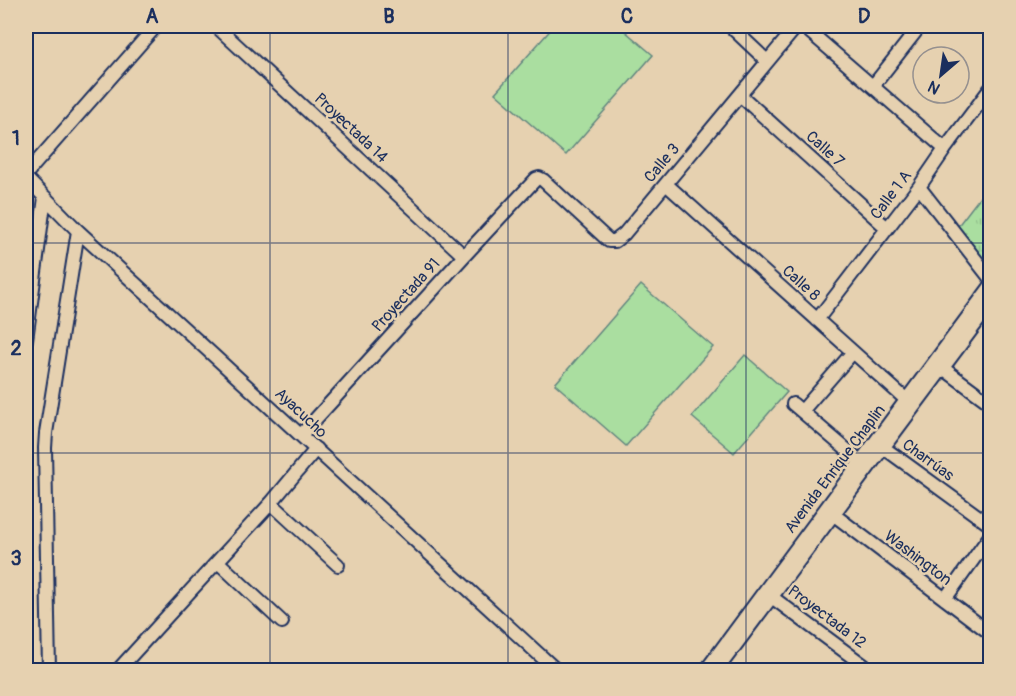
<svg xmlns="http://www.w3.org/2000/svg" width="1016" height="696" font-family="Pangolin,sans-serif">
<defs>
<pattern id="park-tufts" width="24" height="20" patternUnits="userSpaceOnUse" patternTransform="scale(1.5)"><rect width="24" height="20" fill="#aadea0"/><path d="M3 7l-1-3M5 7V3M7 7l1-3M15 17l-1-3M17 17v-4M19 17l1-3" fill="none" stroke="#92bf8c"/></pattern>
</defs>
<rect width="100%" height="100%" fill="#e6d1b0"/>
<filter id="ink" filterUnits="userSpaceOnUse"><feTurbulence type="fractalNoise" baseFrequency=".0167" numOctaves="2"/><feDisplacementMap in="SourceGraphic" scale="12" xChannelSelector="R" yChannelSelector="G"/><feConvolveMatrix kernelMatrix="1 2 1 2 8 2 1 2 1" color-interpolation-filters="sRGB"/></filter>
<g filter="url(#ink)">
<path fill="#aadea0" stroke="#62867f" stroke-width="1.5" d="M 554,26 L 619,26 L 653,55 L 566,155 L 495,93 Z
M 641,285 L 713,347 L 626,446 L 555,384 Z
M 745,355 L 787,392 L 734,453 L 692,417 Z"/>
<path fill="url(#park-tufts)" stroke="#62867f" stroke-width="1.5" d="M 990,184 L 990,271 L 957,227 Z"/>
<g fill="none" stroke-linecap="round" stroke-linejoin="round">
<g stroke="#1b2f5e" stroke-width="16">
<path id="minor" d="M 216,26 L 464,256
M 730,26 L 767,61
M 803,26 L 945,149
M 873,86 L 920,26
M 740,95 L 887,228
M 26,174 L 156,26
M 26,178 L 78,231 L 556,670
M 666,184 L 911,404
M 919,187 L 990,278
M 817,320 L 919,187 L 945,149 L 990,89
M 26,340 L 45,197
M 936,363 L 990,403
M 793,404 L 861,462
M 802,411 L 853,352
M 301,435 L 464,256 L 536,179 L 539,178 L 543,180 L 609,241 L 615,241 L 624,234 L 797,26
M 880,445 L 990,525
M 271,503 L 338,565
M 829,511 L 990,633
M 218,562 L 282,622
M 765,592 L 870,670
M 945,599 L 990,536
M 49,670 L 45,448 L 46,433 L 78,231
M 118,670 L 271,503 L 316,449
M 706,670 L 990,287
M 717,670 L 990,305"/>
</g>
<use href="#minor" stroke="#e6d1b0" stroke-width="12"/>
</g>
</g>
<path fill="none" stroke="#1b2f5e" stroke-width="1.5" stroke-opacity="0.55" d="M 270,26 L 270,670M 508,26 L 508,670M 746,26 L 746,670M 26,243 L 990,243M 26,453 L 990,453"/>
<g text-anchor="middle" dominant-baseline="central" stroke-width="5" stroke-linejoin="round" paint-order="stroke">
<g font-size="16" fill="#1b2f5e" stroke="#e6d1b0">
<text transform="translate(351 128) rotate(43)">Proyectada 14</text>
<text transform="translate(825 149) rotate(42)">Calle 7</text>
<text transform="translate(662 163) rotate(-50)">Calle 3</text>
<text transform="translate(891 195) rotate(-53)">Calle 1 A</text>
<text transform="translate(801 283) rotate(42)">Calle 8</text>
<text transform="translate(406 295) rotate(-48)">Proyectada 91</text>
<text transform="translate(301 413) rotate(43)">Ayacucho</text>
<text transform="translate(928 460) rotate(36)">Charrúas</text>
<text transform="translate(835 469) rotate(-53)">Avenida Enrique Chaplin</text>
<text transform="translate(918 558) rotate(37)">Washington</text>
<text transform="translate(827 617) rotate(37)">Proyectada 12</text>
</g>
</g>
<rect width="1016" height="696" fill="none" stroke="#e6d1b0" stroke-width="66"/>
<g transform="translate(941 75) rotate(209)"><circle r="28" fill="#e6d1b0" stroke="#95908f" stroke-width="1.5"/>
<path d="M0-4.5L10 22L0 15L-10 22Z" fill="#1b2f5e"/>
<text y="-9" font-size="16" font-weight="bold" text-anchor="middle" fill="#1b2f5e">N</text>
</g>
<rect x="33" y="33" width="950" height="630" fill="none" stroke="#1b2f5e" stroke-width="2"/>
<g font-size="20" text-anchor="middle" font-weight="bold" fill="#1b2f5e">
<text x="152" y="23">A</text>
<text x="389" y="23">B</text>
<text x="627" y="23">C</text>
<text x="864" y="23">D</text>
<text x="16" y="145">1</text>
<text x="16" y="355">2</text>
<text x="16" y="565">3</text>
</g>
</svg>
